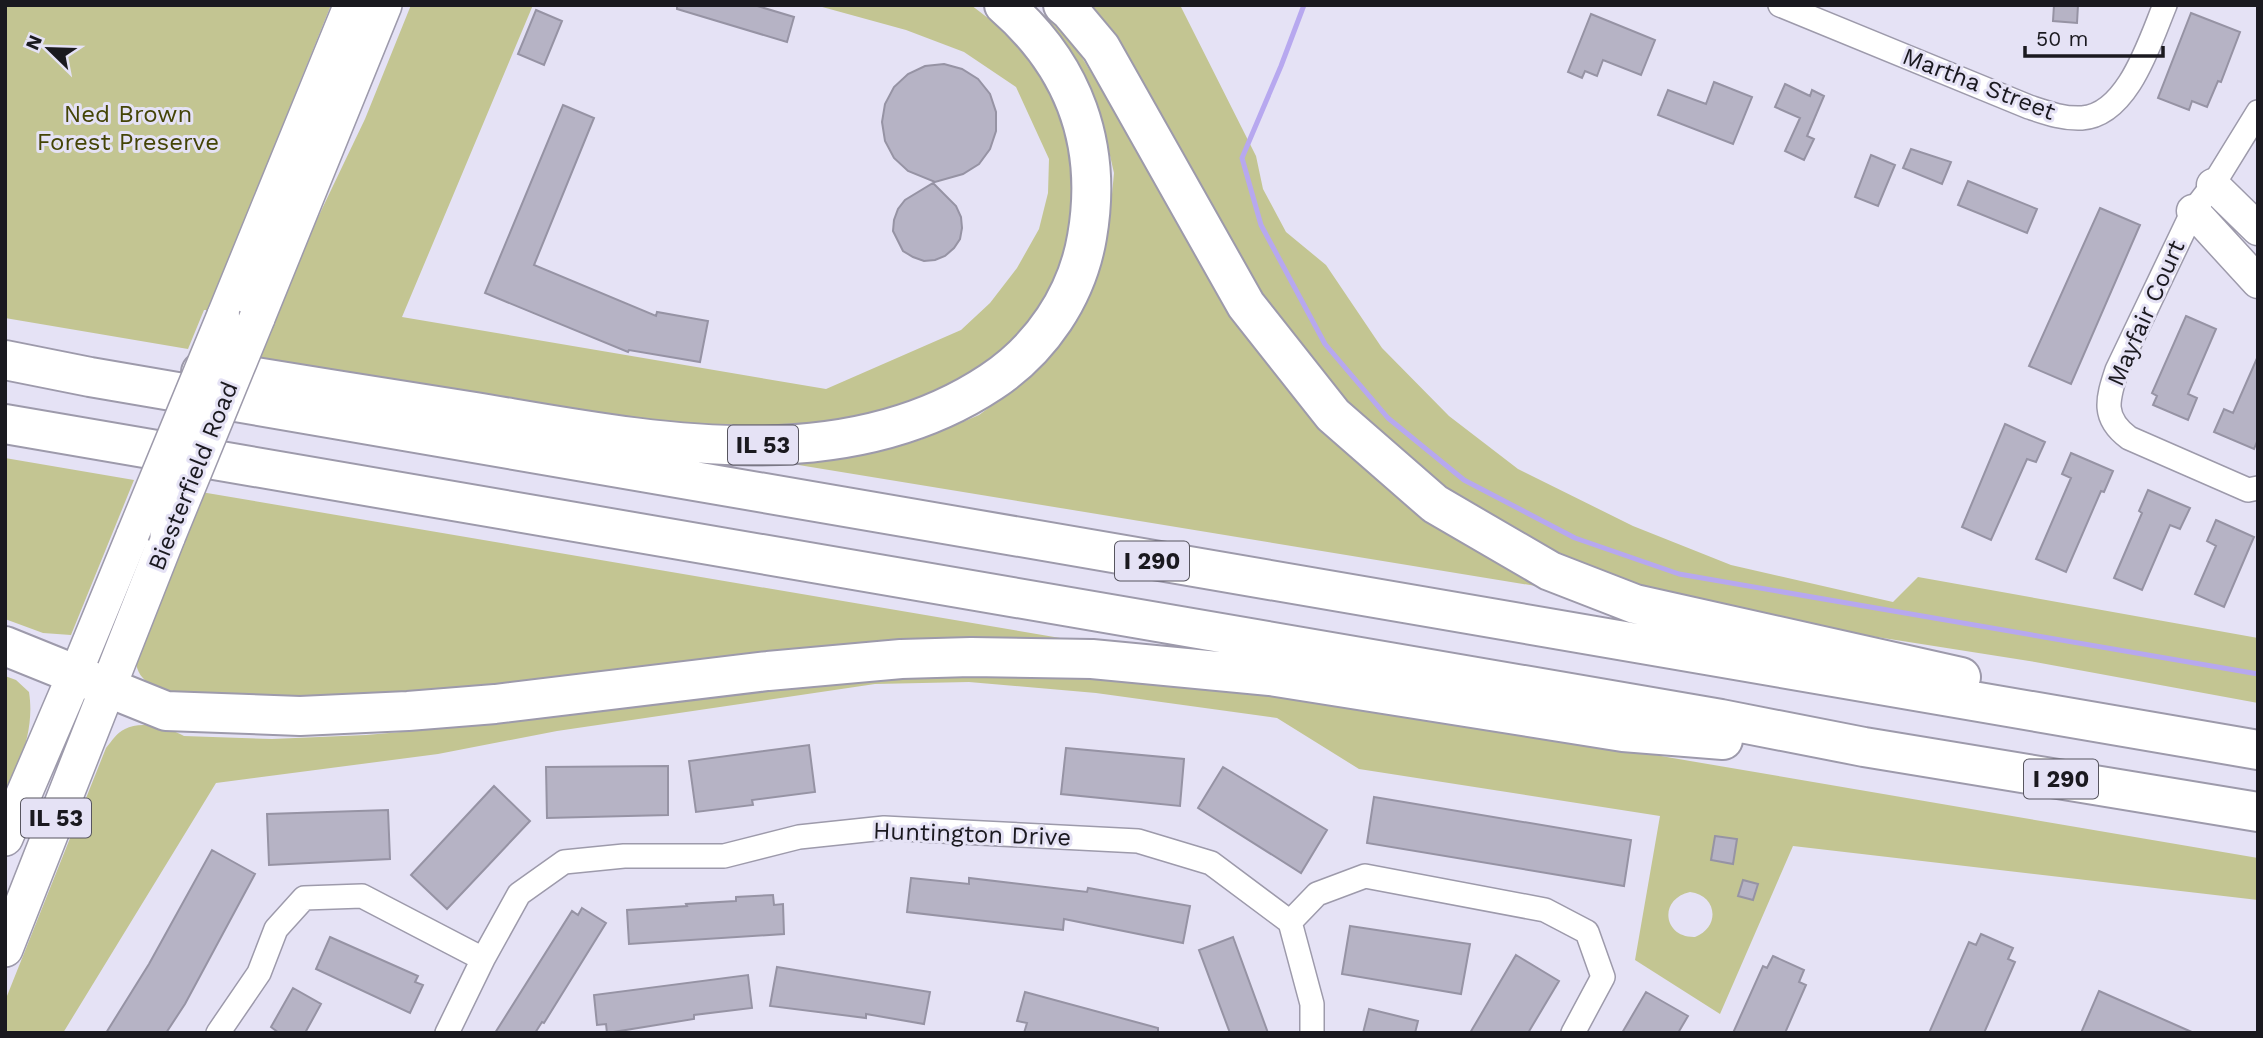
<svg xmlns="http://www.w3.org/2000/svg" width="2263" height="1038" font-family="'Work Sans',sans-serif">
<rect width="100%" height="100%" fill="#e5e2f5"/>
<path fill="#c3c592" fill-rule="evenodd" d="M 5,5 L 331,5 L 208,310 L 204,310 L 188,349 L 5,318 Z
M 411,5 L 533,5 L 402,317 L 826,389 L 961,330 L 990,303 L 1017,268 L 1039,229 L 1048,193 L 1049,159 L 1016,87 L 964,52 L 906,30 L 815,5 L 971,5 L 1010,35 L 1038,67 L 1061,106 L 1072,154 L 1074,200 L 1067,247 L 1044,303 L 1007,350 L 964,383 L 847,421 L 776,428 L 671,424 L 255,359 L 299,257 L 365,119 Z
M 1090,5 L 1180,5 L 1256,156 L 1263,189 L 1286,232 L 1326,265 L 1382,348 L 1449,416 L 1518,469 L 1633,526 L 1731,565 L 1893,602 L 1918,577 L 2258,638 L 2258,703 L 2035,662 L 1845,632 L 1666,593 L 1569,563 L 1486,520 L 1404,458 L 1334,394 L 1265,302 L 1112,29 Z
M 1041,12 L 1073,43 L 1145,160 L 1228,305 L 1273,372 L 1329,436 L 1560,590 L 762,459 L 851,454 L 920,440 L 979,415 L 1030,377 L 1070,329 L 1097,276 L 1109,226 L 1114,173 L 1101,116 L 1078,62 Z
M 5,458 L 134,480 L 71,635 L 43,633 L 5,619 Z
M 201,492 L 1131,650 L 374,697 L 182,697 C 162,690 135,684 136,658 Z
M 1060,670 L 1333,700 L 2258,858 L 2258,900 L 1793,846 L 1720,1014 L 1635,960 L 1660,816 L 1359,769 L 1277,718 L 1096,693 L 969,682 L 875,684 L 557,731 L 438,754 L 216,783 L 63,1033 L 5,1033 L 5,1001 L 106,748 C 112,741 116,733 125,729 C 141,720 170,728 184,736 L 272,739 L 366,735 L 482,725 L 805,682 ZM 1715,836 L 1737,839 L 1733,864 L 1711,860 ZM 1690,892 C 1717,895 1721,927 1695,937 C 1663,938 1658,899 1690,892 Z
M 5,676 L 16,680 L 29,692 C 35,730 20,763 5,797 Z"/>
<g fill="none" stroke-linecap="round" stroke-linejoin="round">
<path stroke="#b7a8ef" stroke-width="5" d="M 1304,5 L 1281,66 L 1242,158 L 1261,225 L 1325,344 L 1388,418 L 1464,480 L 1575,538 L 1679,574 L 2258,674"/>
</g>
<path fill="#b6b3c5" stroke="#9693a4" stroke-width="2" d="M 677,5 L 754,5 L 794,17 L 787,42 L 677,9 Z
M 2054,5 L 2078,5 L 2077,23 L 2053,21 Z
M 536,10 L 562,21 L 544,65 L 518,54 Z
M 2191,13 L 2240,32 L 2221,82 L 2218,81 L 2207,107 L 2192,101 L 2189,110 L 2158,98 Z
M 1591,14 L 1655,40 L 1641,75 L 1603,60 L 1597,76 L 1585,71 L 1582,78 L 1568,72 Z
M 944,64 L 962,69 L 978,79 L 990,94 L 996,112 L 996,131 L 990,149 L 979,164 L 963,174 L 935,182 L 908,171 L 894,158 L 885,141 L 882,122 L 885,104 L 894,87 L 908,74 L 925,66 Z
M 1714,82 L 1752,97 L 1733,144 L 1658,115 L 1668,90 L 1706,104 Z
M 1785,84 L 1810,96 L 1812,90 L 1824,96 L 1807,136 L 1814,139 L 1804,160 L 1785,151 L 1800,118 L 1775,107 Z
M 563,105 L 594,118 L 534,265 L 656,316 L 657,312 L 708,321 L 700,362 L 629,350 L 628,352 L 485,293 Z
M 1911,149 L 1951,162 L 1942,184 L 1903,168 Z
M 1871,155 L 1895,165 L 1878,206 L 1855,197 Z
M 1968,181 L 2037,209 L 2027,233 L 1958,205 Z
M 933,183 L 956,206 L 961,217 L 962,228 L 960,239 L 954,248 L 945,256 L 935,260 L 924,261 L 913,257 L 903,251 L 893,231 L 894,220 L 898,209 L 905,200 Z
M 2100,208 L 2140,225 L 2071,384 L 2029,366 Z
M 2186,316 L 2216,329 L 2188,394 L 2197,398 L 2188,420 L 2153,405 L 2157,396 L 2152,393 Z
M 2258,356 L 2258,439 L 2254,449 L 2214,432 L 2224,409 L 2233,413 Z
M 2005,424 L 2045,442 L 2036,462 L 2027,459 L 1991,540 L 1962,527 Z
M 2071,453 L 2113,471 L 2104,492 L 2101,491 L 2066,572 L 2036,559 L 2071,478 L 2062,474 Z
M 2148,490 L 2190,508 L 2180,529 L 2170,525 L 2142,590 L 2114,578 L 2142,513 L 2139,511 Z
M 2216,520 L 2254,537 L 2224,607 L 2195,594 L 2216,546 L 2207,541 Z
M 809,745 L 815,792 L 752,800 L 753,805 L 696,812 L 689,761 Z
M 1066,748 L 1184,759 L 1180,806 L 1061,794 Z
M 668,766 L 668,815 L 547,818 L 546,767 Z
M 1223,767 L 1327,830 L 1301,873 L 1198,808 Z
M 494,786 L 530,821 L 447,909 L 411,875 Z
M 1374,797 L 1631,840 L 1624,886 L 1367,843 Z
M 388,810 L 390,859 L 269,865 L 267,814 Z
M 1715,836 L 1737,839 L 1733,864 L 1711,860 Z
M 212,850 L 255,874 L 185,1004 L 166,1033 L 106,1033 L 149,964 Z
M 911,878 L 969,884 L 969,878 L 1087,892 L 1088,888 L 1190,906 L 1183,943 L 1064,919 L 1063,930 L 907,912 Z
M 1743,880 L 1758,884 L 1753,900 L 1738,896 Z
M 773,895 L 774,905 L 783,904 L 784,934 L 629,944 L 627,910 L 687,906 L 686,904 L 736,901 L 736,897 Z
M 582,908 L 606,923 L 544,1023 L 542,1022 L 535,1033 L 495,1033 L 572,911 L 578,915 Z
M 1350,926 L 1470,944 L 1461,994 L 1342,974 Z
M 1981,934 L 2013,948 L 2008,959 L 2015,962 L 1984,1033 L 1929,1033 L 1969,942 L 1976,945 Z
M 330,937 L 418,976 L 415,982 L 423,985 L 410,1013 L 316,969 Z
M 1233,937 L 1268,1033 L 1230,1033 L 1199,950 Z
M 1516,955 L 1559,981 L 1528,1033 L 1470,1033 Z
M 1773,956 L 1804,970 L 1799,982 L 1806,985 L 1785,1033 L 1733,1033 L 1763,966 L 1767,968 Z
M 777,967 L 930,992 L 924,1024 L 866,1014 L 866,1018 L 770,1006 Z
M 748,975 L 752,1008 L 694,1015 L 694,1019 L 607,1033 L 606,1024 L 597,1025 L 594,995 Z
M 293,988 L 321,1004 L 305,1033 L 279,1033 L 271,1027 Z
M 2099,991 L 2194,1033 L 2081,1033 Z
M 1025,992 L 1158,1028 L 1158,1033 L 1024,1033 L 1027,1023 L 1017,1021 Z
M 1646,992 L 1688,1016 L 1678,1033 L 1622,1033 Z
M 1369,1009 L 1418,1021 L 1415,1033 L 1363,1033 Z"/>
<g fill="none" stroke-linecap="round" stroke-linejoin="round">
<g stroke="#9d9aab" stroke-width="26">
<path id="street" d="M 1780,5 L 2029,107 C 2047,113 2063,119 2082,118 C 2128,115 2150,41 2165,5
M 2258,112 L 2213,185 L 2193,211 L 2117,370 C 2107,400 2102,418 2129,438 L 2248,490 L 2258,488
M 1290,922 L 1317,894 L 1365,876 L 1545,910 L 1587,932 L 1603,977 L 1573,1033
M 218,1033 L 259,973 L 276,929 L 304,898 L 362,896 L 483,959
M 447,1033 L 483,959 L 519,894 L 564,862 L 624,856 L 724,856 L 799,837 L 884,828 L 1138,841 L 1211,863 L 1290,922 L 1312,1004 L 1312,1033"/>
</g>
<g stroke="#9d9aab" stroke-width="35">
<path id="secondary" d="M 2213,185 L 2258,229
M 2193,211 L 2258,282
M 223,316 L 350,5
M 75,675 L 133,534"/>
</g>
<g stroke="#9d9aab" stroke-width="38">
<path id="primary" d="M 257,318 L 384,5
M 5,838 L 75,675
M 5,949 L 168,535"/>
</g>
<g stroke="#9d9aab" stroke-width="42">
<path id="highway" d="M 1063,5 L 1070,11 L 1101,48 L 1246,305 L 1333,415 L 1435,504 L 1550,571 L 1635,604 L 1961,677
M 5,360 L 90,377 L 2258,750
M 201,372 L 219,371 C 304,385 390,399 475,412 C 644,440 839,483 991,382 C 1041,349 1077,296 1087,237 C 1103,145 1074,66 1004,5
M 5,424 L 1721,719 L 1864,747 L 2258,812
M 5,646 L 166,711 L 300,716 L 408,711 L 495,704 L 768,671 L 901,659 L 971,657 L 1092,659 L 1270,676 L 1623,732 L 1723,740"/>
</g>
<use href="#street" stroke="#fff" stroke-width="23"/>
<use href="#secondary" stroke="#fff" stroke-width="32"/>
<use href="#primary" stroke="#fff" stroke-width="35"/>
<use href="#highway" stroke="#fff" stroke-width="38"/>
<g stroke="#9d9aab" stroke-width="35" stroke-linecap="butt">
<path id="secondary-bridge" d="M 133,534 L 223,316"/>
</g>
<g stroke="#9d9aab" stroke-width="38" stroke-linecap="butt">
<path id="primary-bridge" d="M 168,535 L 257,318"/>
</g>
<use href="#secondary-bridge" stroke="#fff" stroke-width="32"/>
<use href="#primary-bridge" stroke="#fff" stroke-width="35"/>
</g>
<g text-anchor="middle" dominant-baseline="central" stroke-width="6" stroke-linejoin="round" paint-order="stroke">
<g fill="#e5e2f5" stroke="#57555f" stroke-width="2">
<rect x="728" y="425.5" width="70" height="39" rx="5"/>
<rect x="1115" y="541.5" width="74" height="39" rx="5"/>
<rect x="2024" y="759.5" width="74" height="39" rx="5"/>
<rect x="21" y="798.5" width="70" height="39" rx="5"/>
</g>
<g font-size="23" font-weight="bold" fill="#1a191f">
<text x="763" y="445">IL 53</text>
<text x="1152" y="561">I 290</text>
<text x="2061" y="779">I 290</text>
<text x="56" y="818">IL 53</text>
</g>
<g font-size="24" fill="#1a191f" stroke="#e5e2f5">
<text transform="translate(1979 84) rotate(21)">Martha Street</text>
<text transform="translate(2146 313) rotate(-66)">Mayfair Court</text>
<text transform="translate(193 476) rotate(-68)">Biesterfield Road</text>
<text transform="translate(972 834) rotate(2)">Huntington Drive</text>
</g>
<g font-size="24" fill="#444406" stroke="#e5e2f5">
<text x="128" y="114">Ned Brown<tspan x="128" dy="28">Forest Preserve</tspan></text>
</g>
</g>
<rect width="2263" height="1038" fill="none" stroke="#1a191f" stroke-width="14"/>
<g transform="translate(49 49) rotate(293)" stroke="#e5e2f5" stroke-width="5" paint-order="stroke">
<path d="M0-5L12 26L0 18L-12 26Z" fill="#1a191f"/>
<text y="-10" font-size="19" font-weight="bold" text-anchor="middle" fill="#1a191f">N</text>
</g>
<path d="M2025 46v10h138v-10" fill="none" stroke="#1a191f" stroke-width="3.5"/>
<text x="2036" y="46" font-size="21" fill="#1a191f" stroke="#e5e2f5" stroke-width="5" paint-order="stroke">50 m</text>
</svg>
